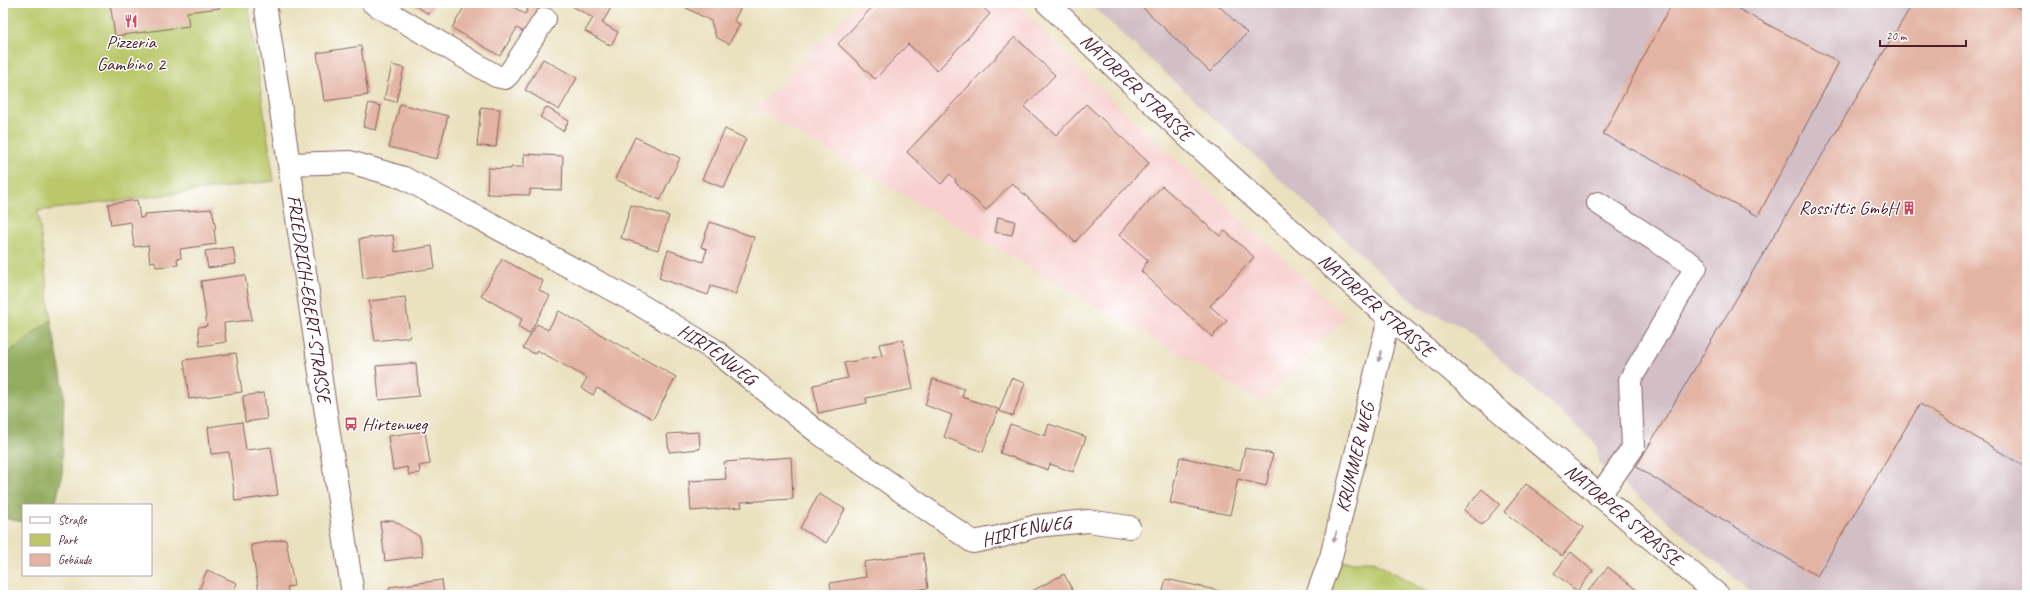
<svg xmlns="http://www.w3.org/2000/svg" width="2030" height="598" font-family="Caveat,sans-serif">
<rect width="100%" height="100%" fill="#fff"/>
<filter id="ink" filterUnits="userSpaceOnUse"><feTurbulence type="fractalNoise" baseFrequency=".025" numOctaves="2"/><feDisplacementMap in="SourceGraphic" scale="8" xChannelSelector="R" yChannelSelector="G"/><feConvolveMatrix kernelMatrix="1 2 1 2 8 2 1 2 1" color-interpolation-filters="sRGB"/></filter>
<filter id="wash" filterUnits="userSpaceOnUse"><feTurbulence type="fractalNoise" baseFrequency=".012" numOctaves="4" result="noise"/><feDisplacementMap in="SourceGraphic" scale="16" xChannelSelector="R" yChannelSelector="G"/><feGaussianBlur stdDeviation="0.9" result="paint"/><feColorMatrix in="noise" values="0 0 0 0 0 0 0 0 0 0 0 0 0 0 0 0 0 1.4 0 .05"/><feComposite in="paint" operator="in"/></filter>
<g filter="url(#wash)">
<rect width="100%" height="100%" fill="#eae1bf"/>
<path fill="#f7d0cf" d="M 858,3 L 1017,3 L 1078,68 L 1346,317 L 1262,402 L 756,109 Z"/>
<path fill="#d2bec5" d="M 1089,3 L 2027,3 L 2027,595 L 1755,595 L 1600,464 L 1596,444 L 1463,327 L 1419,308 Z"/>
<path fill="#bac86a" stroke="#82744a" d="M 3,3 L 248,3 L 274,181 L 38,211 L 51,320 L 3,357 Z
M 1341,561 L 1374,561 L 1432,595 L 1325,595 Z"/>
<path fill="#93ac5e" stroke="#6e6644" d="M 51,320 L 64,391 L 62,476 L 55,505 L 23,505 L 23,522 L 3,518 L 3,357 Z"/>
<g id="blocks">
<path fill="#e3b3a3" d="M 110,3 L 219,3 L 220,8 L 187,12 L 189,26 L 115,36 Z
M 410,3 L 436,3 L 429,14 Z
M 458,3 L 507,3 L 525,14 L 531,3 L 541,3 L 545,5 L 527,34 L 517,28 L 500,56 L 452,28 L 464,7 Z
M 567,3 L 614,3 L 602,23 L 618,32 L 611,46 L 585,31 L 593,18 Z
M 677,3 L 743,3 L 734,21 L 740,24 L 729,44 L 716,37 L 711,21 Z
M 876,3 L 978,3 L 990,14 L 937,71 L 908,44 L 875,79 L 838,44 Z
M 1138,3 L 1216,3 L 1247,33 L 1210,72 Z
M 1672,3 L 1727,3 L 1839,62 L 1758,216 L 1603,134 Z
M 1913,3 L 2010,3 L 2027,13 L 2027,468 L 1920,404 L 1817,576 L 1636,467 Z
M 1015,37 L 1055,75 L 1024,107 L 1056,135 L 1086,104 L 1149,163 L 1075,242 L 1012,183 L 986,210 L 955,182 L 956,180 L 950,174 L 941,184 L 907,152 Z
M 361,46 L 368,95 L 324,101 L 317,53 Z
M 543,59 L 577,78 L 559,110 L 525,90 Z
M 392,65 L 404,68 L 396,102 L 384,99 Z
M 369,103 L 381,106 L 376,130 L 363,127 Z
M 400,104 L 448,116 L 437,159 L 389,147 Z
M 481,107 L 500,109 L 496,147 L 477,146 Z
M 546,107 L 569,121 L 563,131 L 540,117 Z
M 725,129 L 746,139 L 724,188 L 702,179 Z
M 635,137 L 680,158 L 660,200 L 615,179 Z
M 524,154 L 563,156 L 562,190 L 530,189 L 530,195 L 487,194 L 488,168 L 511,169 L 511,167 L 524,167 Z
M 1162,186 L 1220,236 L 1225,231 L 1254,257 L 1210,306 L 1227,321 L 1212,337 L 1141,271 L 1148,260 L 1119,235 Z
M 137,200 L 140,218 L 144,217 L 144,214 L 212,209 L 216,229 L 214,229 L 216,244 L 180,249 L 181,258 L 177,259 L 178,265 L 156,267 L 155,261 L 150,262 L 148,245 L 134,247 L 131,222 L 111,225 L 108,204 Z
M 631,205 L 669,216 L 658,250 L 621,238 Z
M 998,217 L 1015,221 L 1012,235 L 995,232 Z
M 710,222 L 754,237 L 736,294 L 711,286 L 708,295 L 659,278 L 668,250 L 703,262 L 707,249 L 701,247 Z
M 393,235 L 395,252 L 432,246 L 435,268 L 363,278 L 359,239 Z
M 233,247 L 236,264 L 208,268 L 205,251 Z
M 502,259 L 543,281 L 539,290 L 550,296 L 529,334 L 518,327 L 522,319 L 481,296 Z
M 245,275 L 252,320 L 224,323 L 226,342 L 200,346 L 198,327 L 207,326 L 201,281 Z
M 405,297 L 410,337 L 375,341 L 369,301 Z
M 559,311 L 676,377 L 653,419 L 597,388 L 593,395 L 581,388 L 587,378 L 537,350 L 535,354 L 523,348 L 537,324 L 548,330 Z
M 903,340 L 913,389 L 866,398 L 867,403 L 818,413 L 813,385 L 848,378 L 844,363 L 882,356 L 879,344 Z
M 236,353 L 242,392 L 189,399 L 184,360 Z
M 416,363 L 419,396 L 379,400 L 376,366 Z
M 1011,378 L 1025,383 L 1013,416 L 999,411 Z
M 933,379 L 964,389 L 962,397 L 998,409 L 983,452 L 944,437 L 952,415 L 925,405 Z
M 264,393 L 267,419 L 245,422 L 243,396 Z
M 242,422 L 246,450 L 271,447 L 278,495 L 235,501 L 229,452 L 211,454 L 208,427 Z
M 1010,424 L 1045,436 L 1049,424 L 1086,437 L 1073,472 L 1050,464 L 1048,470 L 1000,453 Z
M 425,431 L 430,464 L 419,466 L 420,473 L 409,475 L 407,467 L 393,470 L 388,436 Z
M 699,432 L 700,449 L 669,452 L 667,434 Z
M 1245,448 L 1273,454 L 1266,486 L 1238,479 L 1230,515 L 1170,503 L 1180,457 L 1240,470 Z
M 791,457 L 793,499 L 741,502 L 742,507 L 691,511 L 689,481 L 726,479 L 724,462 Z
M 1526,484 L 1584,528 L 1562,556 L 1504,512 Z
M 1482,489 L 1500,504 L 1482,525 L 1464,510 Z
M 819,494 L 845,509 L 826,543 L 800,528 Z
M 393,520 L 420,537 L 423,556 L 385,561 L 380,522 Z
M 286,539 L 294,586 L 287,587 L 289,595 L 265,595 L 264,592 L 259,592 L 251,545 Z
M 1571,552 L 1593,571 L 1577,591 L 1554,573 Z
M 923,553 L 928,588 L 885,595 L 832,595 L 830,583 L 866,577 L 864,562 Z
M 1608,567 L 1639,592 L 1637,595 L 1585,595 Z
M 207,570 L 237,583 L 232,595 L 197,595 Z
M 1064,574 L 1075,595 L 1034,595 L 1032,591 Z
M 1166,579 L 1220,591 L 1220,595 L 1162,595 Z
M 442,580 L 444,595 L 390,595 L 389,587 Z"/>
</g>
</g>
<g filter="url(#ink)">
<use href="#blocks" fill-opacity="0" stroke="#82635f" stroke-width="1"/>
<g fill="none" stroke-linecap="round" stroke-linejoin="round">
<g stroke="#82635f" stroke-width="24">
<g id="minor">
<path id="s1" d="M 265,3 L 353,595"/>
<path d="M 373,3 L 496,76 L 505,78 L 509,74 L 545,19"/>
<path id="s2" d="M 1047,3 L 1190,139 L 1389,318 L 1718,595"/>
<path id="s3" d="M 290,164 L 350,162 L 404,178 L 637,303 L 713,349 L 820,434 L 973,542 L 999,537 L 1036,526 L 1088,521 L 1129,527"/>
<path d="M 1598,203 L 1696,267 L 1630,380 L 1633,448 L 1599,496"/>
<path id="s4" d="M 1317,595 L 1331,557 L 1389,318"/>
</g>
</g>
<use href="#minor" stroke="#fff" stroke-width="22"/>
</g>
<defs><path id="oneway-solid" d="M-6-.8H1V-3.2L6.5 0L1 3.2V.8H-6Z"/></defs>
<g fill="#ae9aa0">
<use href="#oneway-solid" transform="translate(1380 356) rotate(104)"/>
<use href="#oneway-solid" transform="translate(1335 537) rotate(104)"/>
</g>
</g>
<defs>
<g id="restaurant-bare" transform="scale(1.08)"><path d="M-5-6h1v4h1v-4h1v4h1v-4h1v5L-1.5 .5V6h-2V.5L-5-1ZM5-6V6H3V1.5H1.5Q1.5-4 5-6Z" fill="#d1495b" stroke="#fff" stroke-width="2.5" paint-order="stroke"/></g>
<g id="building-bare" transform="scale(1.08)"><path d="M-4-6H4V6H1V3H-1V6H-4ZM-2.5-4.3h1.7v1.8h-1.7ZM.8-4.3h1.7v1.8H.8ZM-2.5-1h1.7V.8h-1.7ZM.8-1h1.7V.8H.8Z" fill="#d1495b" stroke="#fff" stroke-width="2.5" paint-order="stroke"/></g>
<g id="bus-bare" transform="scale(1.08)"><path d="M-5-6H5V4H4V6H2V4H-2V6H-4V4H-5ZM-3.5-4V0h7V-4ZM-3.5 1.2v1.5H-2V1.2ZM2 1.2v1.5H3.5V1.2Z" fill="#d1495b" stroke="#fff" stroke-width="2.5" paint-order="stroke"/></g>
</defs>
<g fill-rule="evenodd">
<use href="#restaurant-bare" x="131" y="21"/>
<use href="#building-bare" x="1909" y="208"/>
<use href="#bus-bare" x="351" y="424"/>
</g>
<g text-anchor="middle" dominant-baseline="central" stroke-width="3" stroke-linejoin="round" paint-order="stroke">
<g font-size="19" fill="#4a1f2b" stroke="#fff">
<text x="131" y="42">Pizzeria<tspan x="131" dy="22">Gambino 2</tspan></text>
<text x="1898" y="208" text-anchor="end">Rossittis GmbH</text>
<text x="362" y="424" text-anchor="start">Hirtenweg</text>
</g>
<g font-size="19" fill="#4a1f2b" stroke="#fff">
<text stroke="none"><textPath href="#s2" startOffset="123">NATORPER STRASSE</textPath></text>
<text stroke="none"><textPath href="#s1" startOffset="299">FRIEDRICH-EBERT-STRASSE</textPath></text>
<text stroke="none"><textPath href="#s2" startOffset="447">NATORPER STRASSE</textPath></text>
<text stroke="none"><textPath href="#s3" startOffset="476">HIRTENWEG</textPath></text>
<text stroke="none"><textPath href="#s4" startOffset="143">KRUMMER WEG</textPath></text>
<text stroke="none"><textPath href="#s2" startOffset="771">NATORPER STRASSE</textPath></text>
<text stroke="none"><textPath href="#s3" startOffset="848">HIRTENWEG</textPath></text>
</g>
</g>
<rect width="2030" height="598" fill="none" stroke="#fff" stroke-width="16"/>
<rect x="22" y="504" width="130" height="72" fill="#ffffff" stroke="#b7a5aa"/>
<rect x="30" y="517" width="20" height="6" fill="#ffffff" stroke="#b7a5aa"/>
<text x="58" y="524" font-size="12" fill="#4a1f2b">Straße</text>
<rect x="30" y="534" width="20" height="12" fill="#bac86a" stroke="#b7a5aa"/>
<text x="58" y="544" font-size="12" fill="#4a1f2b">Park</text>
<rect x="30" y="554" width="20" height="12" fill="#e3b3a3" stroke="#b7a5aa"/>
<text x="58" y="564" font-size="12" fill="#4a1f2b">Gebäude</text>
<path d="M1880 40v6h86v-6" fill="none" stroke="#4a1f2b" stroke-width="2"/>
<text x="1886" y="40" font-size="12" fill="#4a1f2b" stroke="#ffffff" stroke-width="3" paint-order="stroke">20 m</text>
</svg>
